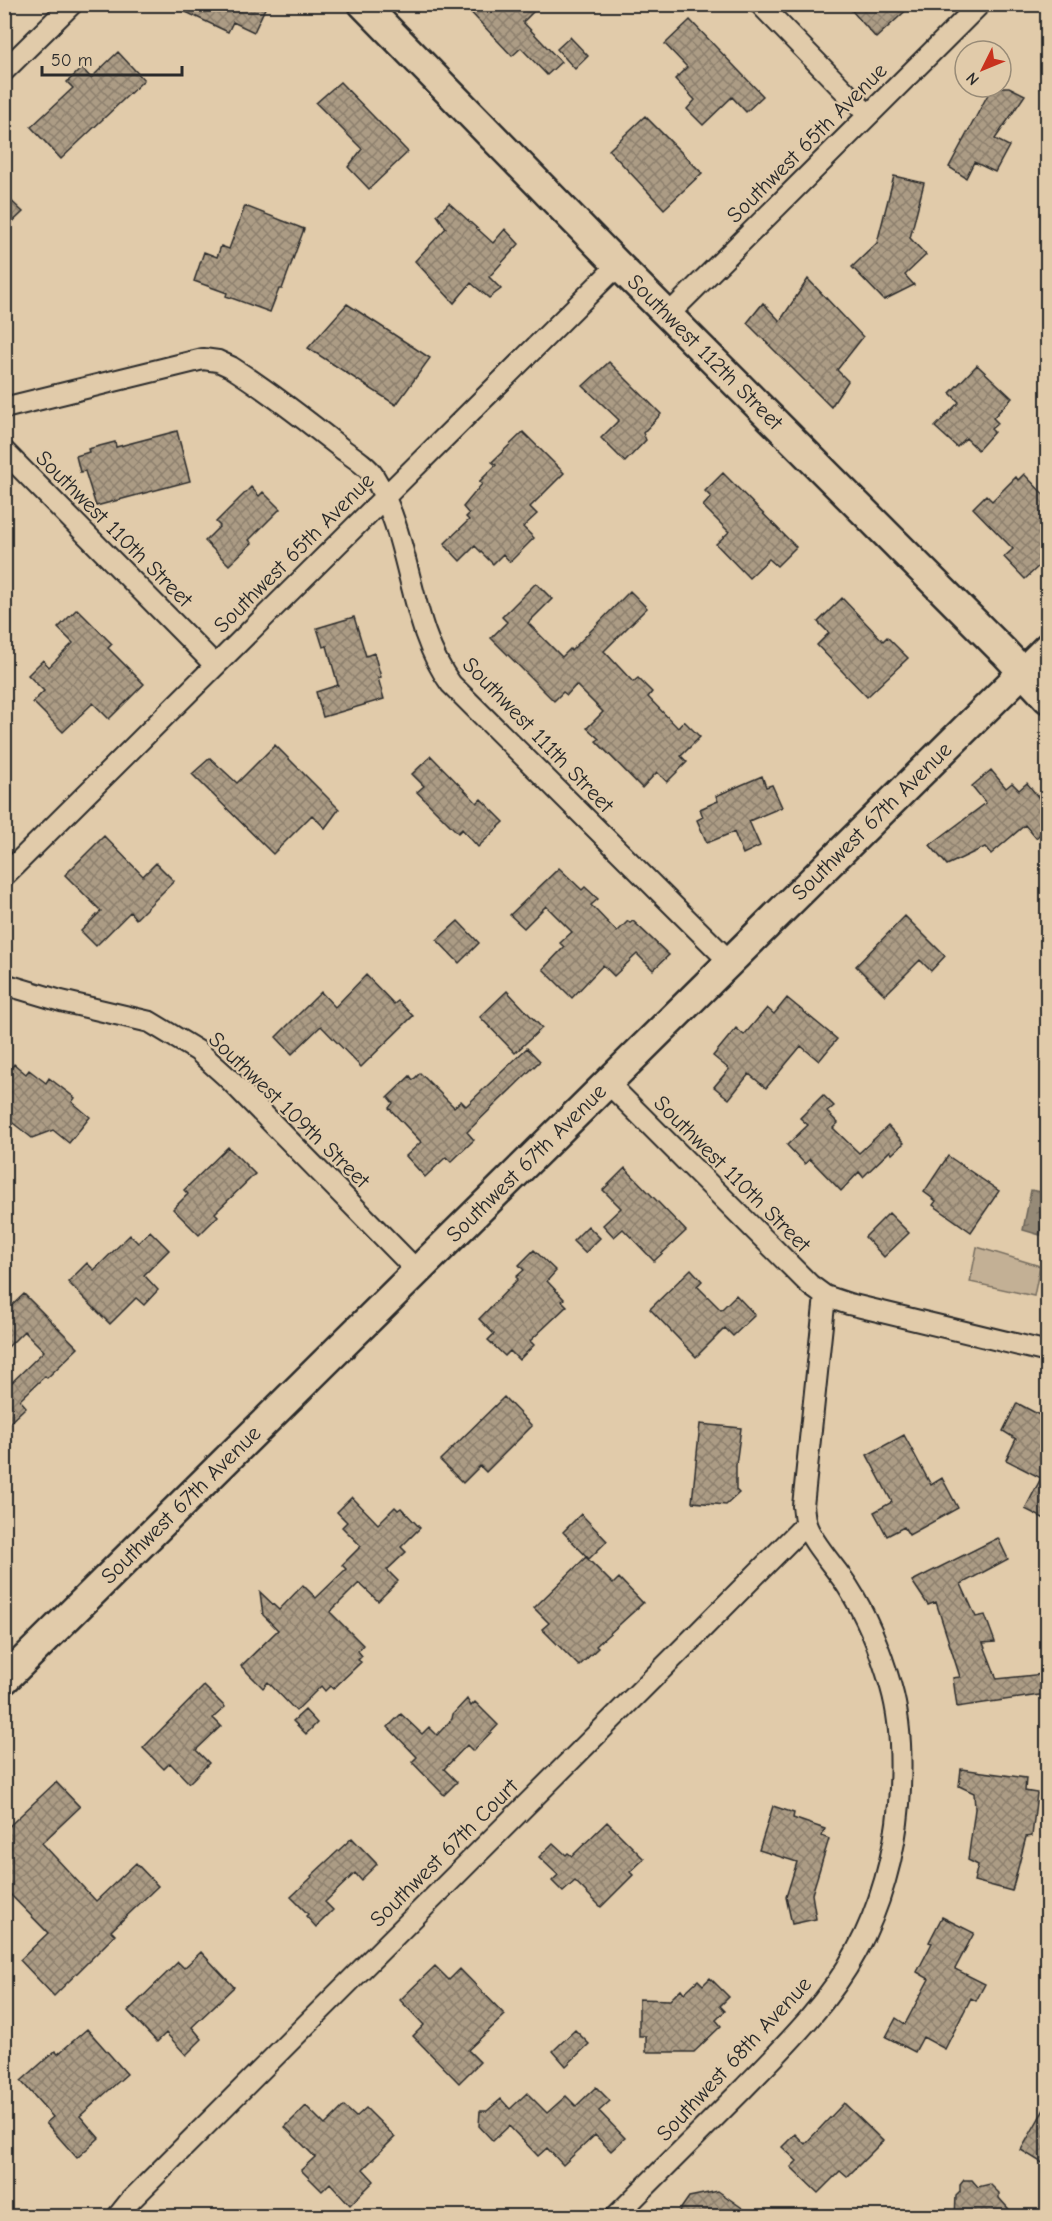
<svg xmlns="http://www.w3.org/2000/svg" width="1052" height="2221" font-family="'Comic Neue',sans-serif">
<defs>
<pattern id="water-ripples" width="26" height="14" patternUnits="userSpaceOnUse" patternTransform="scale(1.5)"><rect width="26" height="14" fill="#968a77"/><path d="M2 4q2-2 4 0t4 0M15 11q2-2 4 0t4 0" fill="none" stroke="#7b7162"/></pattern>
<pattern id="building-cross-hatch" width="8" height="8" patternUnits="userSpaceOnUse" patternTransform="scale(1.5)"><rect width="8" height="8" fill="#ac9c85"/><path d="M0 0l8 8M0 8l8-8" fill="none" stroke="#8c7f6d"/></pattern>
</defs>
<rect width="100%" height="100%" fill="#e1cbaa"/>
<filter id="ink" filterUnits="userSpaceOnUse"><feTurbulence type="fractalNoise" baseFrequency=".0167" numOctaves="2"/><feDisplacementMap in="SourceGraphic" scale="12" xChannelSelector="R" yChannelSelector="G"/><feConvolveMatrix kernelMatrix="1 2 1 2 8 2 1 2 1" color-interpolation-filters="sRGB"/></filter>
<g filter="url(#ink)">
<path fill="#c3b095" stroke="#776e60" stroke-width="1.5" d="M 977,1247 L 1040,1266 L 1034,1296 L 970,1282 Z"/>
<path fill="url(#water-ripples)" stroke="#6b6459" stroke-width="1.5" d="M 1031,1190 L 1047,1193 L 1040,1235 L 1023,1230 Z"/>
<path fill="url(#building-cross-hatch)" stroke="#2b2b2b" stroke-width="1.5" d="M 169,4 L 267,4 L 254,32 L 233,22 L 228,32 Z
M 463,4 L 541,4 L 523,22 L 561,62 L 547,75 L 521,48 L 512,56 Z
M 846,4 L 913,4 L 876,38 Z
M 690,20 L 763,96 L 746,112 L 732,97 L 703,125 L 687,109 L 695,100 L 675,79 L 687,67 L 665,44 Z
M 570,37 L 588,56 L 575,69 L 557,49 Z
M 118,52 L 144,80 L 61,159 L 31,127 L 73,88 L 67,82 L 82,68 L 91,78 Z
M 340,82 L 408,152 L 369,189 L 348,167 L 362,149 L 316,103 Z
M 992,87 L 1009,87 L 1025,95 L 995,139 L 1009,146 L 995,172 L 974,162 L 966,178 L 949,167 Z
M 645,116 L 702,173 L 664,209 L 609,150 Z
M 894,176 L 924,183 L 910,238 L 926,255 L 905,275 L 914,285 L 884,300 L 852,267 L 877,243 Z
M 4,194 L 23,212 L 4,230 Z
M 449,203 L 493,243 L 505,229 L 519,244 L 489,277 L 501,289 L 489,298 L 471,283 L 454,303 L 415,261 L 446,228 L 437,215 Z
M 245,206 L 304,229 L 282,289 L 279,289 L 270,312 L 226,296 L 227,293 L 194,281 L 204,252 L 217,257 L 221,246 L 229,249 Z
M 808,279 L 863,337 L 837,370 L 848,381 L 831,407 L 747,323 L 763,303 L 780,321 Z
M 347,304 L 430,358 L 396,405 L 308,348 Z
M 609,362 L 661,414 L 643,433 L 646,440 L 625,462 L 601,438 L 619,420 L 583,386 Z
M 977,365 L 1012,398 L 993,418 L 998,423 L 991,429 L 994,432 L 978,450 L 966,438 L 957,447 L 935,427 L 959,402 L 950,393 Z
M 177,431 L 190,481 L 96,506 L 85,471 L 80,472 L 76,456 L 89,452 L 88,449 L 115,442 L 116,447 Z
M 523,432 L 564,473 L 530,507 L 537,514 L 523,527 L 534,538 L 510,562 L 503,554 L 493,564 L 475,546 L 460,561 L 444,544 L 469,520 L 466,517 L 469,514 L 463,507 L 482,484 L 479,482 L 496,465 L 492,462 Z
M 723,473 L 796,547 L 777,566 L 769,559 L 749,578 L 716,544 L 729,532 L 703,506 L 711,497 L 705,491 Z
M 1024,474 L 1047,498 L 1047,573 L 1040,565 L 1025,579 L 1004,557 L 1013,549 L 973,508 L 986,495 L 992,501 L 1016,477 L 1018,480 Z
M 251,487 L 259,496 L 263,492 L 280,509 L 249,540 L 252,543 L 229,565 L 205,541 L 220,526 L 216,522 Z
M 536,583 L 552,599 L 528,623 L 562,657 L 570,649 L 571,651 L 630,591 L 647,608 L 604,651 L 633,682 L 638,678 L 652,692 L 648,697 L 678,728 L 684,721 L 700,737 L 681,756 L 687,762 L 667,782 L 657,772 L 642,788 L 596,741 L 599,739 L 587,728 L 603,712 L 576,685 L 567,695 L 563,692 L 554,701 L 491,638 L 507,622 L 502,617 Z
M 842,598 L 883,641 L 887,637 L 908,658 L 867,697 L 817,645 L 829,633 L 818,622 Z
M 77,609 L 112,644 L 108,648 L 144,684 L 109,719 L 93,703 L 63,732 L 33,702 L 44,691 L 28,675 L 43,660 L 49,667 L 73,643 L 58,628 Z
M 354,617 L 366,656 L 374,653 L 381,677 L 378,678 L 384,699 L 323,717 L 316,692 L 338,685 L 327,646 L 323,647 L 317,628 Z
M 275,745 L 339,809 L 325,828 L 312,815 L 273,854 L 192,774 L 210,758 L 237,783 Z
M 431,756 L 477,803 L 481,799 L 504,822 L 478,847 L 462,829 L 458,833 L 417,792 L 424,786 L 412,774 Z
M 991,770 L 1006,788 L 1012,783 L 1019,790 L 1027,783 L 1047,808 L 1047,828 L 1036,838 L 1025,825 L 991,854 L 985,847 L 947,865 L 930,845 L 986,803 L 972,786 Z
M 762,776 L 766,787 L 772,785 L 782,807 L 749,821 L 760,846 L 743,854 L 734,832 L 707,843 L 697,820 L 703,817 L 700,809 L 718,801 L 716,796 Z
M 104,836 L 143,876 L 156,863 L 174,881 L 136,919 L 130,912 L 96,946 L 81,931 L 101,911 L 65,875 Z
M 559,868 L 582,890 L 585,887 L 598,899 L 591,905 L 617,932 L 628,921 L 630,923 L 633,921 L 669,955 L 653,970 L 637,954 L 614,976 L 603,965 L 572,998 L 543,969 L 564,947 L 560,943 L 572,932 L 546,906 L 524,928 L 510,915 Z
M 905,916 L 945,956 L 931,971 L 920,960 L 885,995 L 856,966 Z
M 458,921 L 479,943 L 459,963 L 437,940 Z
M 366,975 L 394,1004 L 398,1001 L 413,1016 L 361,1067 L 321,1026 L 292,1054 L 276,1037 L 321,992 L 335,1007 Z
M 507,991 L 542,1028 L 515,1053 L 480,1017 Z
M 787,998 L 837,1039 L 819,1061 L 801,1046 L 766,1088 L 749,1074 L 729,1099 L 714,1087 L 729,1069 L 713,1056 L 736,1028 L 744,1035 L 767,1008 L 774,1014 Z
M 527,1048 L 540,1061 L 467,1132 L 474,1140 L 451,1162 L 446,1157 L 425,1177 L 406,1156 L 421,1142 L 389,1108 L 393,1103 L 388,1097 L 410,1076 L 413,1080 L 420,1073 L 454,1107 L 461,1101 L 466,1106 Z
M 14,1064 L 26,1074 L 29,1070 L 46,1083 L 49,1078 L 75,1098 L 72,1102 L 90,1117 L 69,1143 L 53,1130 L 32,1138 L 9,1120 L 9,1103 L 4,1099 L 4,1077 Z
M 823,1095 L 834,1106 L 827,1112 L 838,1123 L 833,1128 L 859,1153 L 888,1126 L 904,1143 L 892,1154 L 890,1151 L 863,1177 L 859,1172 L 841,1191 L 810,1159 L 805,1164 L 787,1145 L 808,1125 L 800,1118 Z
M 228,1147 L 255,1174 L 215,1213 L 218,1216 L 199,1235 L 173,1209 L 188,1194 L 184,1190 Z
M 948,1156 L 999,1191 L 971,1232 L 933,1205 L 936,1201 L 924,1192 Z
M 625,1168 L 686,1231 L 654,1261 L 623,1229 L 614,1237 L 603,1225 L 621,1208 L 603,1190 Z
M 889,1213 L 909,1233 L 884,1257 L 865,1237 Z
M 588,1226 L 600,1238 L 585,1253 L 573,1241 Z
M 150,1231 L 169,1250 L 144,1275 L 158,1290 L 144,1305 L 136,1298 L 110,1324 L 68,1282 L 87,1263 L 94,1270 L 130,1235 L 138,1243 Z
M 534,1250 L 556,1271 L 547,1281 L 564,1299 L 562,1301 L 567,1306 L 530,1341 L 534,1345 L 519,1360 L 510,1351 L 505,1356 L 488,1340 L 494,1334 L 479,1319 L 518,1279 L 516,1277 L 524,1270 L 519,1265 Z
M 691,1269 L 702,1281 L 697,1286 L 721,1310 L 736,1295 L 755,1315 L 733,1336 L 725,1328 L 696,1357 L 650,1309 Z
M 24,1294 L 78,1348 L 47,1378 L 45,1376 L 20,1400 L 26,1407 L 4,1428 L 4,1384 L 7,1387 L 44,1351 L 24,1331 L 4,1351 L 4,1313 Z
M 504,1397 L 532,1426 L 486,1472 L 480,1466 L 463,1483 L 440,1460 Z
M 1017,1403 L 1047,1419 L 1047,1520 L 1025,1509 L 1041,1478 L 1006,1460 L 1016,1439 L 1003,1431 Z
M 700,1424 L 741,1428 L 736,1465 L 736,1490 L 739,1493 L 726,1505 L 692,1502 Z
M 904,1435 L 931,1485 L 942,1478 L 958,1508 L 909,1535 L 904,1527 L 887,1536 L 874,1512 L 892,1502 L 867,1455 Z
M 352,1497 L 378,1524 L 395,1507 L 398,1510 L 401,1508 L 420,1528 L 401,1547 L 406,1552 L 387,1570 L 398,1581 L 378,1601 L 359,1583 L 330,1612 L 363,1645 L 358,1651 L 362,1656 L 358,1660 L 361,1662 L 333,1689 L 330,1686 L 325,1691 L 321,1686 L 296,1711 L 268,1682 L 263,1688 L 241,1666 L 278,1630 L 263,1615 L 260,1592 L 279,1610 L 303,1585 L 316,1598 L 346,1569 L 342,1565 L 361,1546 L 342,1527 L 347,1522 L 337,1512 Z
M 581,1514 L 607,1541 L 589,1559 L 563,1532 Z
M 998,1538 L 1008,1559 L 961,1584 L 976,1617 L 985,1615 L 995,1642 L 983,1643 L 997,1679 L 1043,1674 L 1046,1694 L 957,1707 L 953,1678 L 960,1677 L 936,1602 L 928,1605 L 912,1581 Z
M 586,1557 L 613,1584 L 619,1578 L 643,1603 L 596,1646 L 598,1648 L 579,1666 L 542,1629 L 549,1623 L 534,1608 Z
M 204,1686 L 225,1707 L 213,1718 L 221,1726 L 196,1750 L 209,1763 L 189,1783 L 170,1763 L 164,1769 L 143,1748 Z
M 467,1699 L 471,1706 L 475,1702 L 498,1725 L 473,1751 L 467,1745 L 444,1769 L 457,1782 L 444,1795 L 412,1762 L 417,1757 L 388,1727 L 401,1714 L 422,1734 L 429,1727 L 437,1735 L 452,1719 L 453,1714 Z
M 305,1710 L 317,1723 L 306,1734 L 293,1721 Z
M 961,1769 L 1026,1778 L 1025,1791 L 1037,1793 L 1032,1836 L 1026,1837 L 1012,1891 L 974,1881 L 978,1865 L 968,1860 L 975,1809 L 974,1793 L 959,1786 Z
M 56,1782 L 80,1807 L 42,1843 L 96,1901 L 136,1863 L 158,1886 L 111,1931 L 115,1935 L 54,1996 L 20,1960 L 48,1933 L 4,1888 L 4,1831 Z
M 773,1806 L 794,1813 L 793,1818 L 825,1829 L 822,1836 L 829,1839 L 812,1894 L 816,1919 L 792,1924 L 786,1897 L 797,1862 L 759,1850 Z
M 607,1822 L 644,1859 L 630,1872 L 633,1875 L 601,1907 L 575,1881 L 563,1892 L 552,1881 L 558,1875 L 539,1857 L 553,1843 L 566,1855 L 568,1853 L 572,1856 Z
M 352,1838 L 377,1864 L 361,1880 L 355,1873 L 325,1902 L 333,1910 L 316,1927 L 306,1916 L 308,1914 L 291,1897 L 312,1877 L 311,1876 Z
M 942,1917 L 974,1933 L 955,1969 L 985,1984 L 976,2001 L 971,1998 L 945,2049 L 923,2037 L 915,2052 L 886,2037 L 896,2018 L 905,2024 L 929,1979 L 917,1972 L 932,1943 L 929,1942 Z
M 201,1952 L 234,1987 L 192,2027 L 202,2039 L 186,2055 L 166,2033 L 157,2042 L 128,2011 L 178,1962 L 184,1968 Z
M 435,1966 L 449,1980 L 460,1969 L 505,2015 L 468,2050 L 480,2062 L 459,2083 L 413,2036 L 424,2025 L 400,2000 Z
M 710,1978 L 729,1997 L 720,2006 L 725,2011 L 716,2020 L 721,2026 L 694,2052 L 646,2052 L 646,2036 L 639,2036 L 639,1999 L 670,2000 L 681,1989 L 684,1993 L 698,1980 L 703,1985 Z
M 87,2029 L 127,2074 L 80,2116 L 99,2138 L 77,2158 L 46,2123 L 53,2117 L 21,2081 L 55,2051 L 58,2054 Z
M 575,2030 L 589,2044 L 566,2066 L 553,2051 Z
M 596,2087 L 610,2101 L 599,2111 L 625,2138 L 611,2151 L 595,2135 L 563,2165 L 547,2148 L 538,2156 L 509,2126 L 493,2141 L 479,2126 L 480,2111 L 487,2111 L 501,2099 L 510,2109 L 527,2093 L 547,2113 L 566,2096 L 576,2106 Z
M 844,2103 L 883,2141 L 847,2177 L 840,2171 L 818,2193 L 791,2167 L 797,2161 L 782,2147 L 795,2134 L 805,2144 Z
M 1047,2104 L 1047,2166 L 1021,2150 Z
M 306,2106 L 325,2125 L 344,2106 L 356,2117 L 366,2108 L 395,2137 L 363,2169 L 374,2181 L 350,2205 L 330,2183 L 322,2191 L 301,2170 L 315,2157 L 285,2127 Z
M 964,2180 L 972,2180 L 978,2187 L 990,2184 L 999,2193 L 999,2198 L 1016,2217 L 955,2217 L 956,2196 L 960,2192 L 960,2185 Z
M 718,2191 L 755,2217 L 675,2217 L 689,2197 Z"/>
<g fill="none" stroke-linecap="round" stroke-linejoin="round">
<g stroke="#2b2b2b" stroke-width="24">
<path id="street" d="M 760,4 L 868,115
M 4,71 L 72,4
M 668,315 L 980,4
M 4,408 L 203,359 L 218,361 L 231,367 C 270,392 306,420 341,448 C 351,456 366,464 373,475 C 412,537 408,626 451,684 L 730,962
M 4,451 L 215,665
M 4,876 L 618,265
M 4,984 L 61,1001 L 150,1022 L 198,1051 L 227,1077 L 418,1272
M 608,1083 L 810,1285 L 825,1296 L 849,1304 L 1048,1352
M 118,2216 L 130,2201 L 691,1640 L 806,1524
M 616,2216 C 658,2174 701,2131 744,2088 C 785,2046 828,2004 856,1952 C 880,1908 895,1854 899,1804 C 902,1765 902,1725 891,1687 C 881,1652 868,1618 848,1587 C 837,1569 811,1542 806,1524 C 804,1518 804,1511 803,1506 L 825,1296"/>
</g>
<g stroke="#2b2b2b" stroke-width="33">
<g id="secondary">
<path id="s1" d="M 363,4 L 618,265 L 1004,652 L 1048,699"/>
<path id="s2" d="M 4,1680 L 1048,647"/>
</g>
</g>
<use href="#street" stroke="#e1cbaa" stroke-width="20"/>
<use href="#secondary" stroke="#e1cbaa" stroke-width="28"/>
</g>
</g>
<g text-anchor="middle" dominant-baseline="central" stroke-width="4.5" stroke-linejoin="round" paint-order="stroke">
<g font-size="22" fill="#2b2b2b" stroke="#e1cbaa">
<text transform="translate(807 143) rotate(-45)">Southwest 65th Avenue</text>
<text stroke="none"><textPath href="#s1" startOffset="488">Southwest 112th Street</textPath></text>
<text transform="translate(114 529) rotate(45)">Southwest 110th Street</text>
<text transform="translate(294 553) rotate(-45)">Southwest 65th Avenue</text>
<text transform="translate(538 735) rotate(46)">Southwest 111th Street</text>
<text stroke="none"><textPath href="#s2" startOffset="1221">Southwest 67th Avenue</textPath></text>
<text transform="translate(289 1110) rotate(44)">Southwest 109th Street</text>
<text stroke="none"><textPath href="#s2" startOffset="735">Southwest 67th Avenue</textPath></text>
<text transform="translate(732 1174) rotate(45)">Southwest 110th Street</text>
<text stroke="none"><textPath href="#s2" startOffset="249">Southwest 67th Avenue</textPath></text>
<text transform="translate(444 1853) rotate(-45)">Southwest 67th Court</text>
<text transform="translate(734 2059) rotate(-47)">Southwest 68th Avenue</text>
</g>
</g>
<rect width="1052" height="2221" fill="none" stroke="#e1cbaa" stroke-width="24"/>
<rect x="12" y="12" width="1028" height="2197" fill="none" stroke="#2b2b2b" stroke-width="2" filter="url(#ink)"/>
<g transform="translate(983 69) rotate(227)"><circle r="28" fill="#e1cbaa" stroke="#988b77" stroke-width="1.5"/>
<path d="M0-4.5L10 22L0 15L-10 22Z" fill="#c8321e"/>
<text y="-9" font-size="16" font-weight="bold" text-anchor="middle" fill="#2b2b2b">N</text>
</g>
<path d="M42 66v9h140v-9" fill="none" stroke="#2b2b2b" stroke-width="3"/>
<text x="51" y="66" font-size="18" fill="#2b2b2b" stroke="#e1cbaa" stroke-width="4.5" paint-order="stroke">50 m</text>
</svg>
